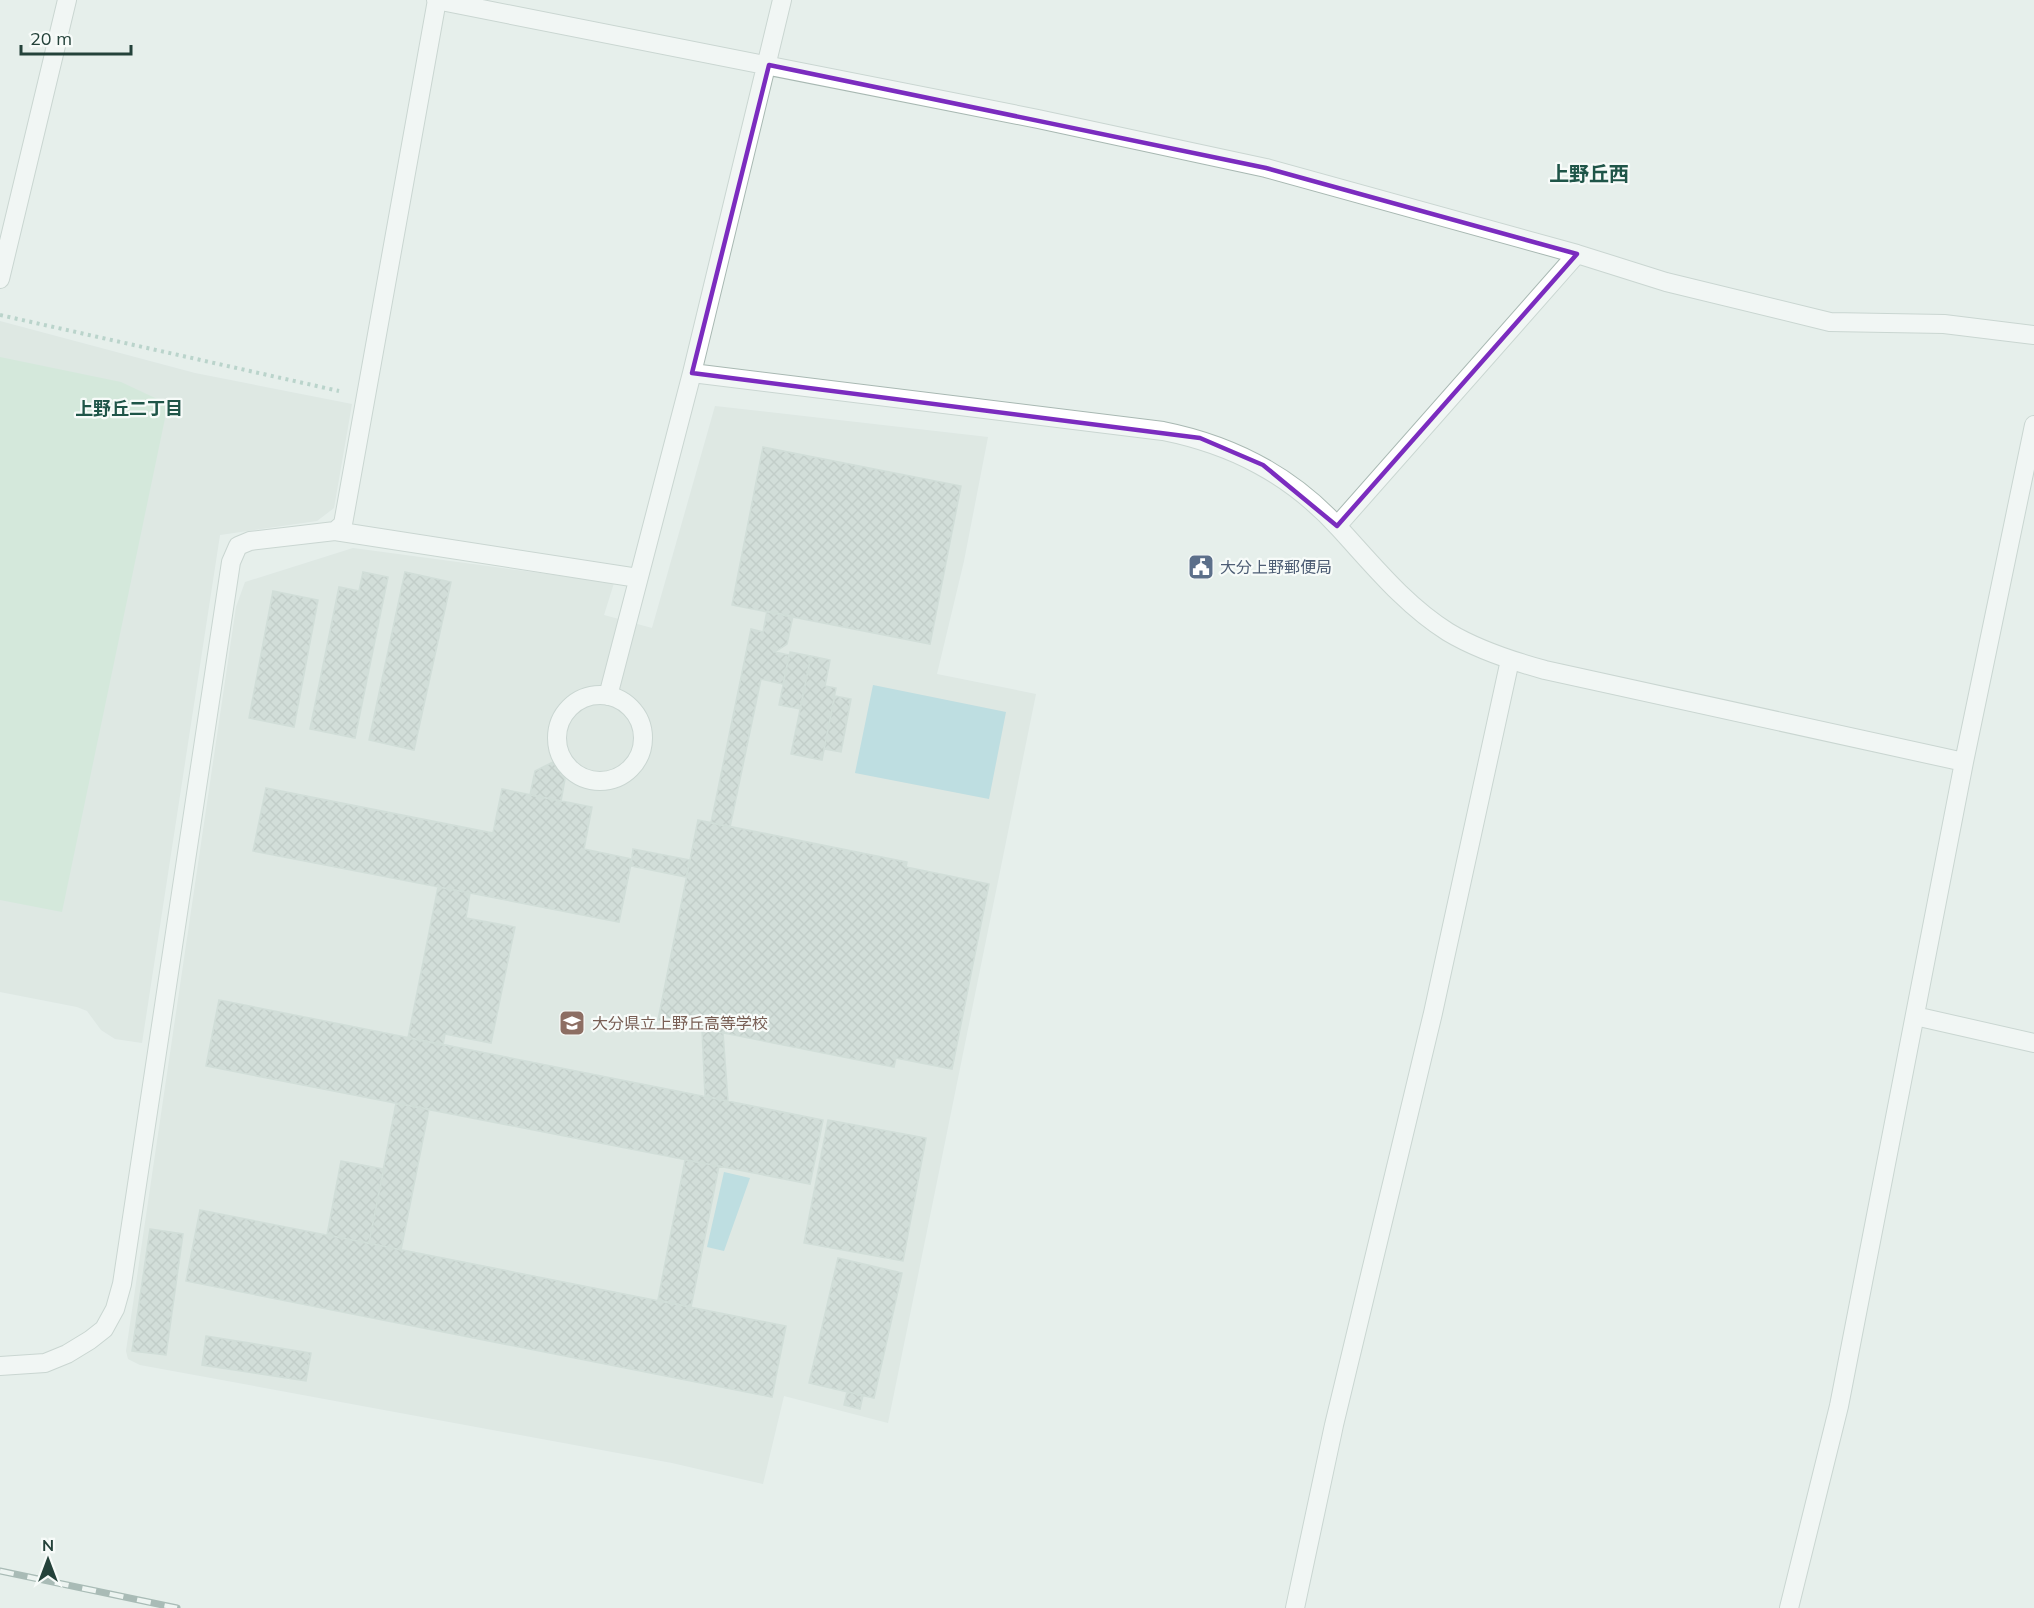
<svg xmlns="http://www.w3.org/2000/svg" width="2034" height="1608" font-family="Mulish,'Noto Sans JP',sans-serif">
<defs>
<pattern id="building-cross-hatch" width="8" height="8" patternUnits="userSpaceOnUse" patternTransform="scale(1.5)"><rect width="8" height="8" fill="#bbcac4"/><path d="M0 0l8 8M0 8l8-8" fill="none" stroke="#98a6a0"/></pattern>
</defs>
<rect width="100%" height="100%" fill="#e6efeb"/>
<path fill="#d4dfda" d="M 0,321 L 195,373 L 352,404 L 334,508 L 317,521 L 220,535 L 142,1043 L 115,1039 L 101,1030 L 87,1011 L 77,1007 L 0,992 Z
M 715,406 L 988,437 L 964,561 L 937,674 L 1036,694 L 888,1423 L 784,1396 L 763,1484 L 672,1463 L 140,1365 L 128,1359 L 126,1351 L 236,607 L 245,582 L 353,548 L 614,583 L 604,615 L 652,628 Z"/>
<path fill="#bfe0c8" d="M 0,357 L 121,382 L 168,404 L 62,912 L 0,900 Z"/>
<path fill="#8ec9d4" d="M 873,685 L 1006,712 L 989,799 L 855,773 Z
M 724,1172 L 750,1178 L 724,1251 L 707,1247 Z"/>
<path fill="url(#building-cross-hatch)" stroke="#b8c9c2" stroke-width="1.5" d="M 763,447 L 961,486 L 930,644 L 732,605 Z
M 363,572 L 388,577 L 355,738 L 310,729 L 339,587 L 359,591 Z
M 405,572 L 451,582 L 414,750 L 369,740 Z
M 273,591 L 318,600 L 294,727 L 249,718 Z
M 767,611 L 793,616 L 787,644 L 775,652 L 789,655 L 783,684 L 761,679 L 730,827 L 711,823 L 751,629 L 763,632 Z
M 790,652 L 811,656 L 800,709 L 779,705 Z
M 811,656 L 830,660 L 825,686 L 836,688 L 822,760 L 791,754 Z
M 835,696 L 851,699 L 841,752 L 824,749 Z
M 553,762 L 565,779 L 561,801 L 530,795 L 535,771 Z
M 266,788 L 493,833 L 502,789 L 592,807 L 584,849 L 632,859 L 619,922 L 253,851 Z
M 698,820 L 907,862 L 906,867 L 989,884 L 952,1069 L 896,1058 L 894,1067 L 658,1020 Z
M 633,849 L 690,860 L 686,877 L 631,866 Z
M 438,887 L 470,893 L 466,918 L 515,927 L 491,1043 L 445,1034 L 443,1045 L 408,1038 Z
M 219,1000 L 823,1120 L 810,1184 L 206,1066 Z
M 702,1029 L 723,1033 L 728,1101 L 705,1096 Z
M 396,1103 L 429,1109 L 401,1250 L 369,1243 Z
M 828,1120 L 926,1138 L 903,1261 L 804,1243 Z
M 685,1160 L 719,1166 L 691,1307 L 658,1300 Z
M 341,1161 L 384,1169 L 369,1243 L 327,1235 Z
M 200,1210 L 786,1326 L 772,1397 L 186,1281 Z
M 150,1229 L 183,1234 L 166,1355 L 132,1351 Z
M 838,1258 L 902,1273 L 874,1398 L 809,1383 Z
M 206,1336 L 311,1353 L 306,1381 L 202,1365 Z
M 847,1392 L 863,1395 L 860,1409 L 844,1405 Z"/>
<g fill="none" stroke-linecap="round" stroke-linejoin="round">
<g stroke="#a8b8b2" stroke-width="20">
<path id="minor" d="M 436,0 L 1038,119 L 1266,168 L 1577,254 L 1666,282 L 1830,322 L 1944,324 L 2034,335
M 0,279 L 67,0
M 692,373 L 1163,431 C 1233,445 1291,475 1339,528 C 1373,565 1405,605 1448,632 C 1478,650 1512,661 1545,670 L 1964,762
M 1337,526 L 1577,254
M 335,531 L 638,578
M557 738a43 43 0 1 1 86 0a43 43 0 1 1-86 0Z
M 608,696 L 692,373 L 782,0
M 1915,1016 L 2034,1043
M 0,1366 L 45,1363 L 67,1354 L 90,1340 L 104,1329 L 115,1309 L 122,1284 L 231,562 L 238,546 L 250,541 L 335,531 L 343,524 L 437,0
M 1295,1608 L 1334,1425 L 1433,1013 L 1510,660
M 1789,1608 L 1839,1406 L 1964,762 L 2034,425"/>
</g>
<path stroke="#86b3a5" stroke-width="4" stroke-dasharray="3 4.5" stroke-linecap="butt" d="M 0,315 L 339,391"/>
<use href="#minor" stroke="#fff" stroke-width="18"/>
<g stroke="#5f7d75" stroke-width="7">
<path id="rail" d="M 0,1571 L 177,1608"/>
</g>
<use href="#rail" stroke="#f7fbf9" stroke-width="4.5" stroke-dasharray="14" stroke-linecap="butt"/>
</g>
<path d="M0 0H2034V1608H0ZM 769,65 L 1266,168 L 1577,254 L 1337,526 L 1263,465 L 1200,438 L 692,373 Z" fill="#e6efeb" fill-opacity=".55" fill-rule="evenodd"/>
<path fill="none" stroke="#7b2cbf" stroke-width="4.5" stroke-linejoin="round" d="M 769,65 L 1266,168 L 1577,254 L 1337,526 L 1263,465 L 1200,438 L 692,373 Z"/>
<defs>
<g id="civic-square" transform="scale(1.35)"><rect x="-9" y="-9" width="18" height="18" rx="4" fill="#5c6f8a" stroke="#f7fbf9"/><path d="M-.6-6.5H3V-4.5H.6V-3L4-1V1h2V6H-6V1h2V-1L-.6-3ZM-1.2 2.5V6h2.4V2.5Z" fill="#fff"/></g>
<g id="school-square" transform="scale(1.35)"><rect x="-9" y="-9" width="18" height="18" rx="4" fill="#8d6e63" stroke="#f7fbf9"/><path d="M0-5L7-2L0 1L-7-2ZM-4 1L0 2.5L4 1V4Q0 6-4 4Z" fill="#fff"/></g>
</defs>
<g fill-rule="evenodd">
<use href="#civic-square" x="1201" y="567"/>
<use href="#school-square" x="572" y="1023"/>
</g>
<g text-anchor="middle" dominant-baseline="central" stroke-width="4.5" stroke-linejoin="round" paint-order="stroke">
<g font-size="16" fill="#4e5e75" stroke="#f7fbf9" text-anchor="start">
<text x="1220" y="567">大分上野郵便局</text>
</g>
<g font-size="16" fill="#785e54" stroke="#f7fbf9" text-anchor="start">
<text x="592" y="1023">大分県立上野丘高等学校</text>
</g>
<g font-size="18" font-weight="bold" fill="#1f5548" stroke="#f7fbf9">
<text x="129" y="408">上野丘二丁目</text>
</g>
<g font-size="20" font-weight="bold" fill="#1f5548" stroke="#f7fbf9">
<text x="1589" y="173">上野丘西</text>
</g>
</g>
<g transform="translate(48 1560)" stroke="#f7fbf9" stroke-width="4.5" paint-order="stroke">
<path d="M0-4.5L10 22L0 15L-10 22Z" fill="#24423a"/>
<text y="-9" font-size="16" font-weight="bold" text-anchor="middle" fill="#24423a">N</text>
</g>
<path d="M21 45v9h110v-9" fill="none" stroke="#24423a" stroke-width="3"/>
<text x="30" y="45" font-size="18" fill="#24423a" stroke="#f7fbf9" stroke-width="4.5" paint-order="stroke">20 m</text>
</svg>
